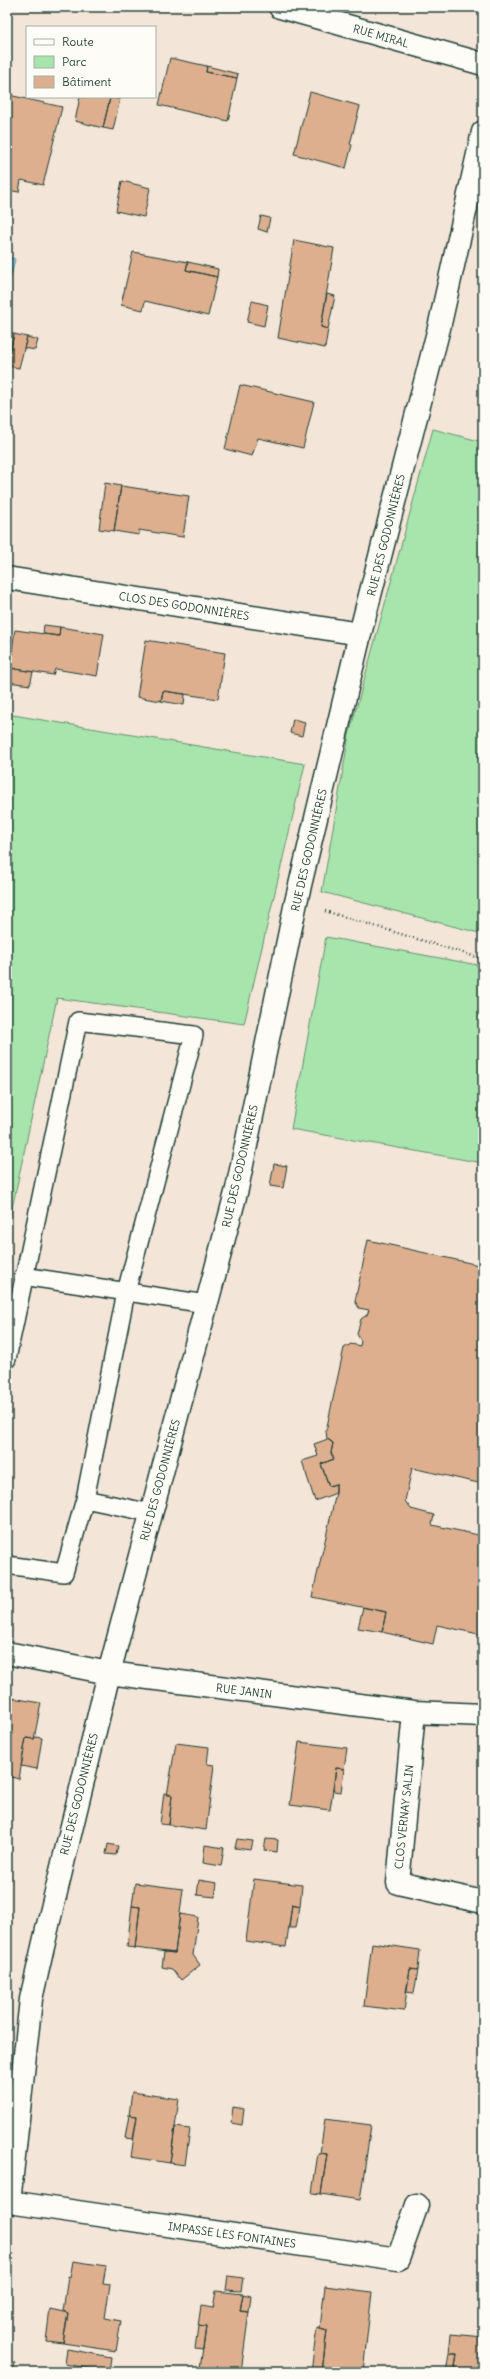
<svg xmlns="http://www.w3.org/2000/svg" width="490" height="2379" font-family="Delius,sans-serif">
<rect width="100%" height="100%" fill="#f3e5d8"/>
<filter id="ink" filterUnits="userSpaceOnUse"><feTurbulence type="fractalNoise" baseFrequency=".025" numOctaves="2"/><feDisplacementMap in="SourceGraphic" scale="8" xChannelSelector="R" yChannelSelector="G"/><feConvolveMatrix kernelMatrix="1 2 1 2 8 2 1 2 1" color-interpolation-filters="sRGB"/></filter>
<g filter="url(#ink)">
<path fill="#a8e5ac" stroke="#649170" d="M 433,429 L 483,442 L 483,934 L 322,892 L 349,735 Z
M 7,714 L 305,764 L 244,1024 L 57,998 L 7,1232 Z
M 326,937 L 483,966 L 483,1163 L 291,1129 Z"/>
<path fill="#8dd2ee" stroke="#6196a4" d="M 7,257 L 15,259 L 7,294 Z"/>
<path fill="#ddaf8f" stroke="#1f3d34" d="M 170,58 L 207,66 L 206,72 L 237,78 L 228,121 L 159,105 Z
M 207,66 L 238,74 L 237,78 L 206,72 Z
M 310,92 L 360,106 L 350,144 L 352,145 L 346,168 L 294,154 Z
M 9,95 L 62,107 L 43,185 L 21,180 L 19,192 L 7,190 Z
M 80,97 L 120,97 L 120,99 L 110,98 L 103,128 L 75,121 Z
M 110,98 L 120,99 L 113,130 L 103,128 Z
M 122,181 L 150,188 L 144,217 L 116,211 Z
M 261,216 L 270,218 L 267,232 L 258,229 Z
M 294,240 L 334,248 L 321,327 L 328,329 L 325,348 L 278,338 Z
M 133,252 L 188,262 L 186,270 L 217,277 L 208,316 L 145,301 L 143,310 L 121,305 Z
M 188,262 L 218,269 L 217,277 L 186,270 Z
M 327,294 L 335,296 L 328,329 L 321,327 Z
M 252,301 L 268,305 L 264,326 L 247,322 Z
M 7,332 L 14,334 L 7,365 Z
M 14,334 L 27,337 L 19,368 L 7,366 Z
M 27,337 L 38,340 L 35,350 L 24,348 Z
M 240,385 L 314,402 L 303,448 L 258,438 L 252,456 L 225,449 Z
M 105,483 L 121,486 L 114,531 L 99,529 Z
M 121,486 L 189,496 L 183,537 L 139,530 L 139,535 L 114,531 Z
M 44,625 L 60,627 L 59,636 L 43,634 Z
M 60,627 L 104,634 L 97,676 L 55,669 L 53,675 L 10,668 L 7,681 L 7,649 L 12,650 L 15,630 L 59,636 Z
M 146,640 L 225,653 L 218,699 L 163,691 L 161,701 L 137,697 Z
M 10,668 L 33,672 L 30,685 L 8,682 Z
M 163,691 L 185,694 L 184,705 L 161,701 Z
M 293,719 L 305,722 L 302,736 L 290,733 Z
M 274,1164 L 287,1166 L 283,1188 L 270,1186 Z
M 368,1240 L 483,1266 L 483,1484 L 412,1468 L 405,1501 L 411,1509 L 434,1515 L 432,1525 L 483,1536 L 483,1635 L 437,1625 L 433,1644 L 382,1632 L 386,1612 L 312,1597 L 336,1493 L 336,1484 L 329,1486 L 321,1464 L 334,1459 L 331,1453 L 333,1443 L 327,1439 L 326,1431 L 344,1348 L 351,1344 L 360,1346 L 361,1341 L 357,1334 L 361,1319 L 367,1315 L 369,1310 L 359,1308 L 355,1301 Z
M 328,1439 L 333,1443 L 331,1453 L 334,1459 L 321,1464 L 329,1486 L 336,1484 L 336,1493 L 315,1501 L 302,1461 L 318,1456 L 314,1444 Z
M 363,1607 L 386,1612 L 382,1632 L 358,1628 Z
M 7,1697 L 41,1703 L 34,1739 L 26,1738 L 19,1779 L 7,1776 Z
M 35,1737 L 42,1738 L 37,1769 L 21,1766 L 26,1738 L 34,1739 Z
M 299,1742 L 347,1748 L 344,1769 L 336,1768 L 330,1810 L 290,1805 Z
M 176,1743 L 209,1747 L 207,1764 L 214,1765 L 206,1830 L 169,1825 L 172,1795 L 167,1795 Z
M 336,1768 L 344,1769 L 341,1792 L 333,1791 Z
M 164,1793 L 172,1795 L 169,1825 L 160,1824 Z
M 237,1839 L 253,1841 L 251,1850 L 235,1848 Z
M 266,1839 L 278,1840 L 277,1852 L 264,1850 Z
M 108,1844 L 118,1846 L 116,1855 L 106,1854 Z
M 205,1845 L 224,1848 L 221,1866 L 203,1863 Z
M 254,1879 L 302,1885 L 300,1906 L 292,1904 L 286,1947 L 246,1941 Z
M 199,1880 L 217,1883 L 215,1897 L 197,1895 Z
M 135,1883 L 183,1889 L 175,1953 L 135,1948 L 140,1907 L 132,1906 Z
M 292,1904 L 300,1906 L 296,1928 L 289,1928 Z
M 132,1906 L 140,1907 L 135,1948 L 127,1947 Z
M 180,1914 L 198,1917 L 193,1955 L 200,1965 L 181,1980 L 172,1969 L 162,1967 L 164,1952 L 175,1953 Z
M 372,1943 L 420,1950 L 418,1970 L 410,1969 L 404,2011 L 364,2006 Z
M 410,1969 L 418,1970 L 414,1993 L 406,1992 Z
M 132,2092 L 179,2099 L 170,2163 L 131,2157 L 137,2116 L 129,2115 Z
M 233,2107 L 244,2109 L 242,2125 L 231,2123 Z
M 129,2115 L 137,2116 L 133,2139 L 125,2138 Z
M 325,2119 L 371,2125 L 360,2200 L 321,2194 L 327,2154 L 320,2153 Z
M 175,2127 L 190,2129 L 185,2165 L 170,2163 Z
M 318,2153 L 327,2154 L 321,2194 L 312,2193 Z
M 73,2261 L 106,2266 L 103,2283 L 110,2284 L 105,2318 L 121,2321 L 116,2351 L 63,2343 L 68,2313 L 63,2311 L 68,2277 L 70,2278 Z
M 228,2276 L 243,2278 L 241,2291 L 226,2290 Z
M 325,2286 L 372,2292 L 363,2372 L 322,2372 L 327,2330 L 320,2328 Z
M 216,2291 L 243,2294 L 240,2311 L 249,2312 L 241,2372 L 200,2368 L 206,2327 L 198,2326 L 201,2306 L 213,2308 Z
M 243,2294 L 251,2296 L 249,2312 L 240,2311 Z
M 50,2309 L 68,2313 L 63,2343 L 46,2341 Z
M 198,2326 L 206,2327 L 203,2350 L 195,2349 Z
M 317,2327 L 327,2330 L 322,2372 L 311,2372 Z
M 451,2334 L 483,2337 L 483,2372 L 454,2372 L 457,2354 L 449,2354 Z
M 67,2349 L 111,2357 L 109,2372 L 65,2364 Z
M 449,2354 L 457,2354 L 454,2372 L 446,2372 Z
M 7,2362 L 15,2363 L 13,2372 L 7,2372 Z"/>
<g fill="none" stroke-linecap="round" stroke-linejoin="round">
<g stroke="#1f3d34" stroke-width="20">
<path id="lane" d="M 23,1276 L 206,1304
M 7,1359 L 78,1021 L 194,1035 L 126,1292 L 85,1499 L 64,1573 L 7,1565
M 85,1499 L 151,1513"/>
</g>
<g stroke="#1f3d34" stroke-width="25">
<path id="street" d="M 280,7 L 483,64
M 7,578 L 360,634
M 7,1653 L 109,1673 L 414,1712 L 483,1715
M 414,1712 L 398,1883 L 483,1902
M 417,2205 L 398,2259 L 9,2202 L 31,1999 L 48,1925 L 109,1673 L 237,1189 L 296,902 L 360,634 L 439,328 L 483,132"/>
</g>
<path stroke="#1f3d34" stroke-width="2.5" stroke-dasharray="1 3" stroke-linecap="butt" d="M 325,911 L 483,959"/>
<use href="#lane" stroke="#fdfcf7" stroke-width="17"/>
<use href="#street" stroke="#fdfcf7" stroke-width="22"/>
</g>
</g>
<g text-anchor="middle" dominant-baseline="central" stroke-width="3" stroke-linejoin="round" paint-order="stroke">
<g font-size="11" fill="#1f3d34" stroke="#fdfcf7">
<text transform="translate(381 36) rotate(16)">RUE MIRAL</text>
<text transform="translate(386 535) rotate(-76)">RUE DES GODONNIÈRES</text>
<text transform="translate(184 606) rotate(9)">CLOS DES GODONNIÈRES</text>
<text transform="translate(309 850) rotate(-77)">RUE DES GODONNIÈRES</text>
<text transform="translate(240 1166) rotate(-77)">RUE DES GODONNIÈRES</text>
<text transform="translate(160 1480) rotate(-75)">RUE DES GODONNIÈRES</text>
<text transform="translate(244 1691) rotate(7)">RUE JANIN</text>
<text transform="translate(79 1794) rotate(-76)">RUE DES GODONNIÈRES</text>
<text transform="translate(404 1817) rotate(-84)">CLOS VERNAY SALIN</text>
<text transform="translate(232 2235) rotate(8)">IMPASSE LES FONTAINES</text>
</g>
</g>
<rect width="490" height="2379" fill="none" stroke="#fdfcf7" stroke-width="24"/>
<rect x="12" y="12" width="466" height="2355" fill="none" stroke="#1f3d34" stroke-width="1.5" filter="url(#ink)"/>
<rect x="26" y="26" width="130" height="72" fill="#fdfcf7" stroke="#a4b0a9"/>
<rect x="34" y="39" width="20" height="6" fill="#fdfcf7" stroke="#a4b0a9"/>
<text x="62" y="46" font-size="12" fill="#1f3d34">Route</text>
<rect x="34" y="56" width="20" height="12" fill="#a8e5ac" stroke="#a4b0a9"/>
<text x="62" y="66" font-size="12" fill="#1f3d34">Parc</text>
<rect x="34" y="76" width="20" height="12" fill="#ddaf8f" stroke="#a4b0a9"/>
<text x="62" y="86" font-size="12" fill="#1f3d34">Bâtiment</text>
</svg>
